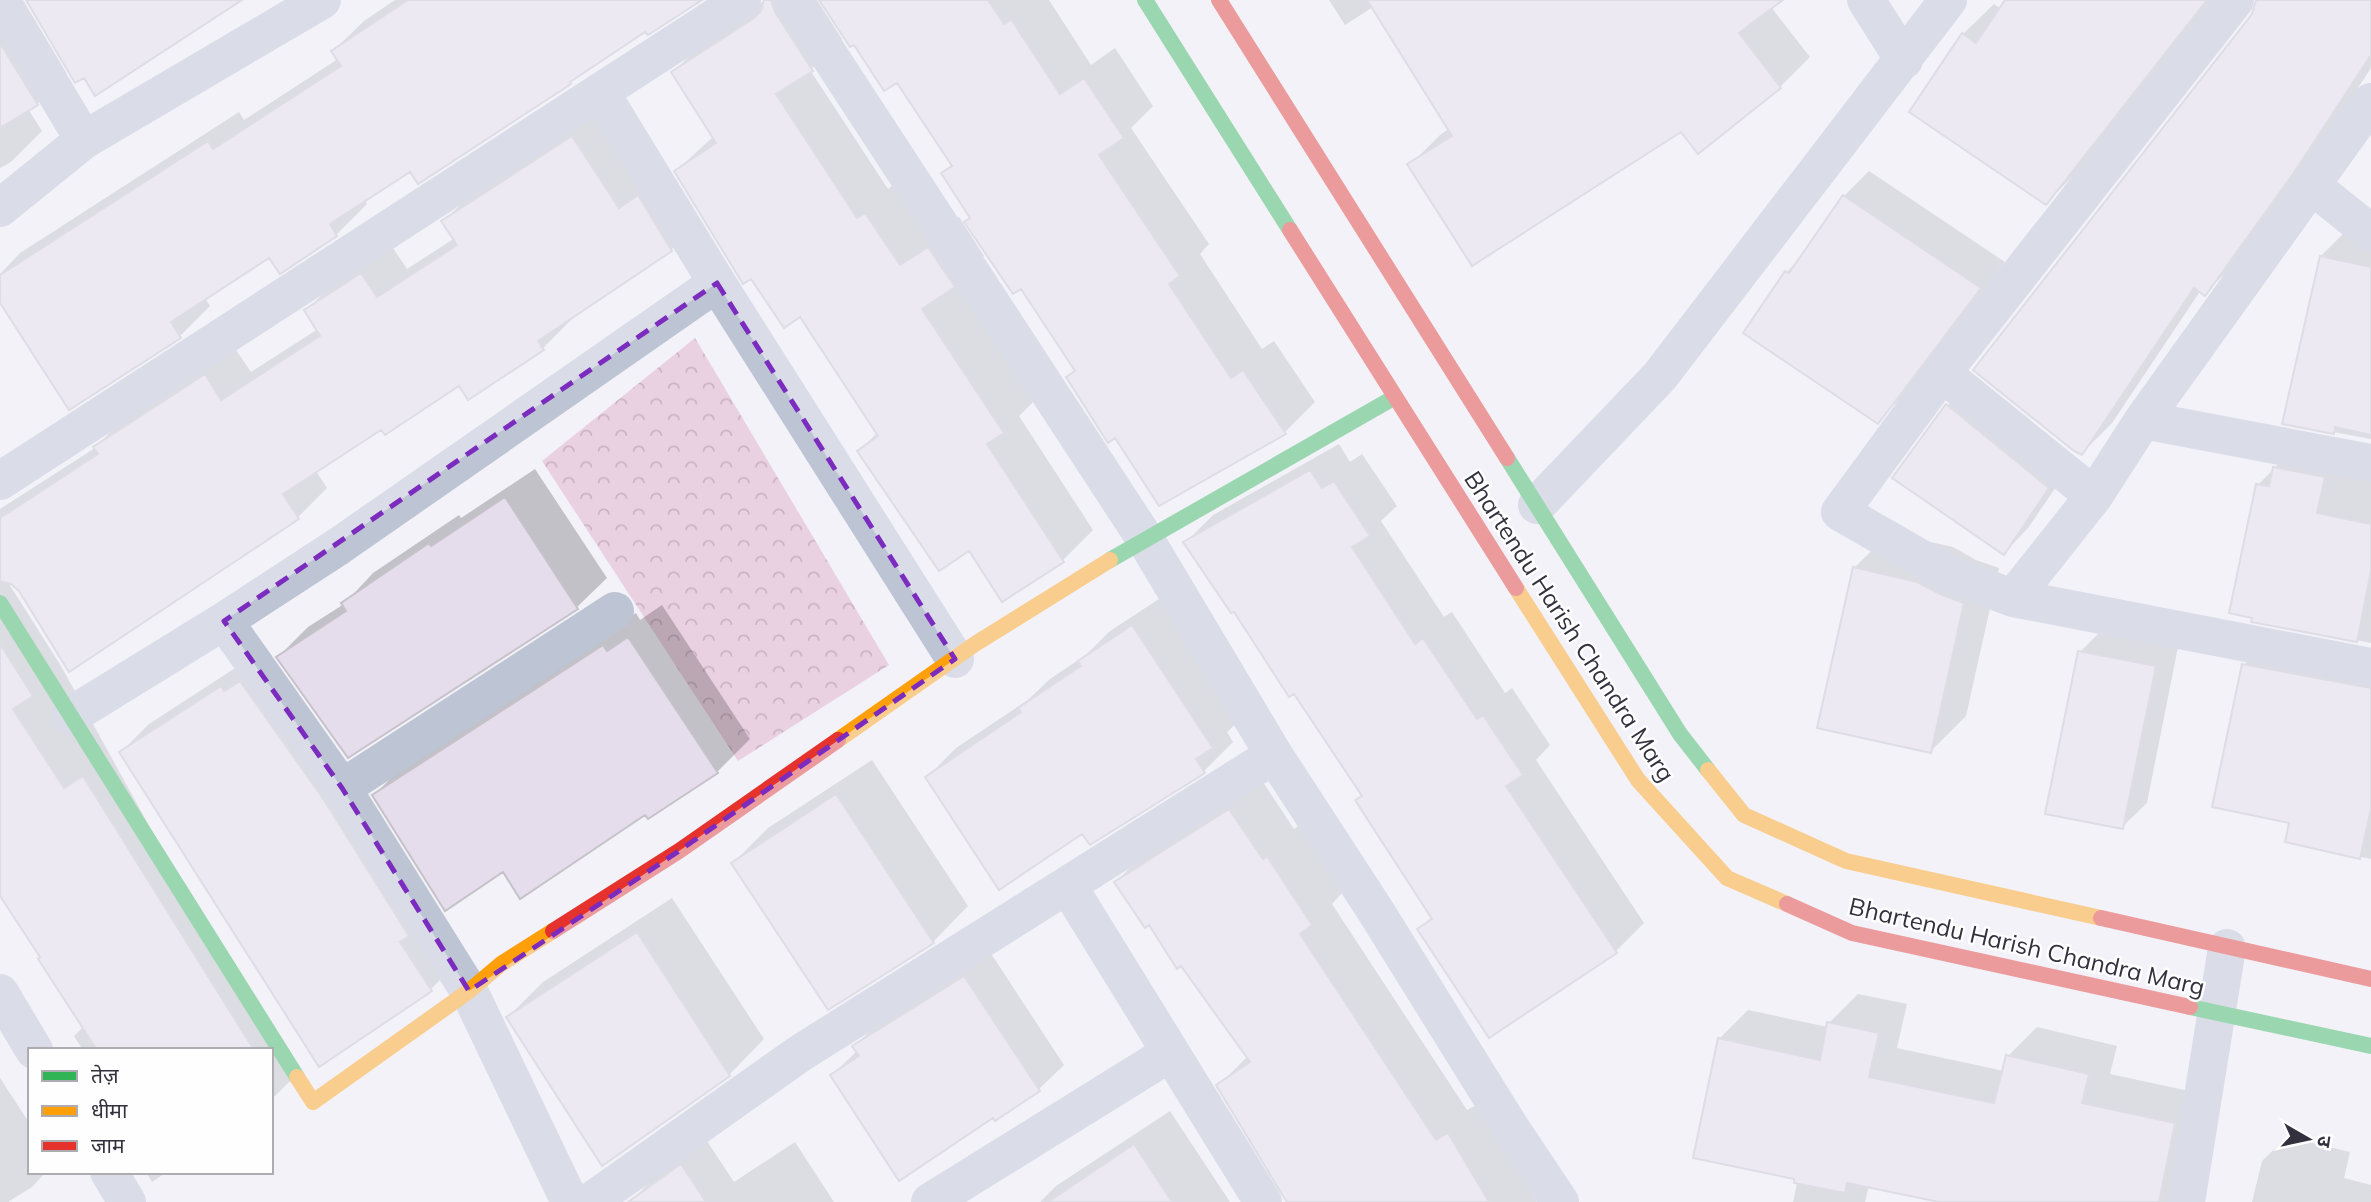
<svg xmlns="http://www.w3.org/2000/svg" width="2371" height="1202" font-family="Mulish,'Noto Sans Devanagari',sans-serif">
<defs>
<pattern id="forest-crowns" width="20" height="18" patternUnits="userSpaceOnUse" patternTransform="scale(1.75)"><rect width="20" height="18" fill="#ead1e2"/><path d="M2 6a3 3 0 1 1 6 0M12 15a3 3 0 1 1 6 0" fill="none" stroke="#c9b4c3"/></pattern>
</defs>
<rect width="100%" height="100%" fill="#f3f2f9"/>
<path fill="url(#forest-crowns)" d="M 695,338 L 889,665 L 738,761 L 542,461 Z"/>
<path fill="#0003" d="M 0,0 L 23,0 L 67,74 L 37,104 L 28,109 L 42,131 L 11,162 L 0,168 Z
M 395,0 L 699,0 L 646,30 L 580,73 L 570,83 L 410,170 L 364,200 L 367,204 L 336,235 L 270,255 L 205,298 L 210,306 L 180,336 L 0,300 L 0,274 L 20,253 L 239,112 L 244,120 L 338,59 L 333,51 L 364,21 Z
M 765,0 L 817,0 L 842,39 L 810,70 L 888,189 L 896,183 L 931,236 L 959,217 L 984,256 L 956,283 L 1034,401 L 1019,416 L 1093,530 L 1063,560 L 969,549 L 859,451 L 878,432 L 800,315 L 676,171 L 714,136 L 673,72 L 704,42 Z
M 821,0 L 1049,0 L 1091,65 L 1115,48 L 1153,106 L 1131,128 L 1209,244 L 1200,254 L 1262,349 L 1274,341 L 1315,402 L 1284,433 L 1116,436 L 1068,378 L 1076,370 L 1022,286 L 943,173 L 952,164 L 897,80 L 854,42 Z
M 1329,0 L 1778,0 L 1771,7 L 1810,57 L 1780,87 L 1698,151 L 1681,130 L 1410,165 L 1440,135 L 1450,128 L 1373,7 L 1345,25 Z
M 2008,0 L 2212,0 L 2076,173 L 2046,203 L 1963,34 L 1994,4 L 2001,9 Z
M 2258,0 L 2371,0 L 2371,68 L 2323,141 L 2236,263 L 2205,293 L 2201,290 L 2112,423 L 2082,453 Z
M 601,109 L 700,220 L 671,250 L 570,317 L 572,319 L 543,348 L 460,384 L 382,428 L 316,471 L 327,488 L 298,517 L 70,670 L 20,590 L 6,579 L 61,666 L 290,1081 L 271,1100 L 271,1050 L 83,1050 L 74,1036 L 84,1026 L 0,893 L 0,509 L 95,448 L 124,418 L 234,347 L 251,372 L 318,329 L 306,311 L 335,281 L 391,245 L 407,269 L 455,238 L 444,221 L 473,192 Z
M 1869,171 L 2005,262 L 1902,397 L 1877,422 L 1787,272 L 1803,255 L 1844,196 Z
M 2352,225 L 2371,230 L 2371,439 L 2284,423 L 2321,256 Z
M 1972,381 L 2073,462 L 2028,528 L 2004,553 L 1947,406 Z
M 2305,437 L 2371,449 L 2371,643 L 2253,620 L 2258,485 Z
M 1339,444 L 1350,462 L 1362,454 L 1397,506 L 1381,521 L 1444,617 L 1452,612 L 1505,693 L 1512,688 L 1550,745 L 1536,760 L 1644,923 L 1616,951 L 1419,929 L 1433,916 L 1358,800 L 1363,794 L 1295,691 L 1185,543 L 1213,515 Z
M 535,469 L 607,578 L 577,607 L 348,756 L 278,657 L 308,627 L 344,604 L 373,573 L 459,515 L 461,518 Z
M 1890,533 L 1953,547 L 1976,560 L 1999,568 L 1966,716 L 1931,751 L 1854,568 Z
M 1162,597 L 1242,718 L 1227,732 L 1233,742 L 1204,771 L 1090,843 L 1082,831 L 927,777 L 956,748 L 1029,699 L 1050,679 L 1087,654 L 1110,631 Z
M 662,605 L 750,739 L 717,772 L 646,813 L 503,870 L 374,795 L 407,762 L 636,613 L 640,620 Z
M 2105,627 L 2179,642 L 2147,803 L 2122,827 L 2080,652 Z
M 2275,634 L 2371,653 L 2371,859 L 2287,841 L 2292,822 L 2244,665 Z
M 249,659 L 459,961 L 431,989 L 318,1065 L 121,752 L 149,724 Z
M 872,760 L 968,906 L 933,942 L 828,1008 L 733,863 L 768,828 Z
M 1261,779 L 1294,829 L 1298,826 L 1342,893 L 1332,904 L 1467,1110 L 1480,1103 L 1537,1202 L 1290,1202 L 1219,1085 L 1248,1056 L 1149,923 L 1116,882 L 1147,851 Z
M 672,898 L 764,1039 L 729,1075 L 603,1164 L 508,1017 L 543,982 Z
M 990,952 L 1064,1065 L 1039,1089 L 832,1075 L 857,1051 L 854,1047 L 879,1022 Z
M 1858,994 L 1907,1004 L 1897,1048 L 2004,1071 L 2008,1056 L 2037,1027 L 2117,1046 L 2110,1074 L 2203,1094 L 2181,1202 L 1975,1202 L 1869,1185 L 1865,1202 L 1793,1202 L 1797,1183 L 1719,1039 L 1748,1010 L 1828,1027 L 1829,1023 Z
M 0,1078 L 30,1124 L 30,1172 L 46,1172 L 32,1187 L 8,1202 L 0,1202 Z
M 1170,1111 L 1230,1202 L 1040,1202 L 1056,1186 Z
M 2287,1137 L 2350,1152 L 2344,1178 L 2371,1185 L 2371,1202 L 2252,1202 L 2262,1161 Z
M 707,1141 L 734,1182 L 795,1142 L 834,1202 L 630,1202 L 653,1179 Z
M 146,1172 L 167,1172 L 152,1182 Z"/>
<path fill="#e6ddec" stroke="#c6c2ca" stroke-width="2" d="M 26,0 L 242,0 L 95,96 L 84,78 L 75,83 Z
M 408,0 L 702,0 L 648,35 L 645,32 L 570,82 L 571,84 L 418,184 L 410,172 L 330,224 L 337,236 L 280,274 L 269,258 L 171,322 L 181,338 L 69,410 L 0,303 L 0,275 L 208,141 L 213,149 L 341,66 L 331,51 Z
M 764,0 L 771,0 L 775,12 L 813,71 L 776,94 L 857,218 L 865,213 L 900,265 L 928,247 L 955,287 L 922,309 L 1004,433 L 987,444 L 1064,562 L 1002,602 L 969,551 L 939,571 L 857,451 L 878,436 L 800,317 L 784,328 L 751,279 L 743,284 L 674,171 L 716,143 L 671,72 L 754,18 L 761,11 Z
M 819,0 L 988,0 L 1004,24 L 1011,19 L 1060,94 L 1084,78 L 1124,138 L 1099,155 L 1180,276 L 1169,284 L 1231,378 L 1243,370 L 1286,434 L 1159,506 L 1115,438 L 1108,443 L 1066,377 L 1075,371 L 1021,289 L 1013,294 L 964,222 L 970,218 L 941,173 L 952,166 L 897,83 L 884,91 L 854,45 L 850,47 Z
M 1367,0 L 1783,0 L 1739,33 L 1781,88 L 1698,154 L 1681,132 L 1472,266 L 1407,164 L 1452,136 Z
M 2005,0 L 2207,0 L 2046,205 L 1909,112 L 1962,33 L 1976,43 Z
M 2256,0 L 2371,0 L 2371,55 L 2293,174 L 2205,296 L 2194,288 L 2082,455 L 2074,451 L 1973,370 L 2252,14 Z
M 0,43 L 38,105 L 0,128 Z
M 572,136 L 619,208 L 638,195 L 672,251 L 538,341 L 544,350 L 468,400 L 459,386 L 385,435 L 381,430 L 283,494 L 299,519 L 69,672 L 19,591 L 11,584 L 0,581 L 0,518 L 98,454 L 93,447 L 205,374 L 221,400 L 320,336 L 304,310 L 361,273 L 377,297 L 457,245 L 441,221 Z
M 1843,195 L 1981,288 L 1878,424 L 1743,333 L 1785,271 L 1789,273 Z
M 2320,256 L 2371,267 L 2371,435 L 2335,427 L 2334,434 L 2282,424 Z
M 1946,404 L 2049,488 L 2004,555 L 1892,478 Z
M 2273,467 L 2325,477 L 2317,513 L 2371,524 L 2371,571 L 2357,642 L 2251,622 L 2252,618 L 2229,613 L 2256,484 L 2269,486 Z
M 1310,470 L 1322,488 L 1334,481 L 1370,536 L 1352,547 L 1415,644 L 1423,638 L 1477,719 L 1483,715 L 1523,775 L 1506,786 L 1617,953 L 1489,1038 L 1417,929 L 1432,919 L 1355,800 L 1362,796 L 1294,694 L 1289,697 L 1234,612 L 1231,613 L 1183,542 Z
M 505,497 L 578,609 L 348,758 L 276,657 L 346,611 L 341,603 L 429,543 L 431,546 Z
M 1853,567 L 1917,582 L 1940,594 L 1964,603 L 1931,753 L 1817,728 Z
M 1132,625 L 1213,748 L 1196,759 L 1205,773 L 1090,845 L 1082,834 L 999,890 L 925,777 L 1021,712 L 1018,708 L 1081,666 L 1078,661 Z
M 628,637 L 718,773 L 648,819 L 645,815 L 520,899 L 503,872 L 445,911 L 372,795 L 603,645 L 607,651 Z
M 0,644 L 33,696 L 13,709 L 64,788 L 83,776 L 254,1050 L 97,1050 L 38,959 L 40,957 L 0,896 Z
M 2078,651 L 2156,666 L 2123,829 L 2045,814 Z
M 2242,664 L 2371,688 L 2371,808 L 2360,859 L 2285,842 L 2289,823 L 2212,807 Z
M 240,681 L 324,800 L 409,936 L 400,942 L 432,991 L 319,1067 L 119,752 L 221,686 L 224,691 Z
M 836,794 L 934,943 L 828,1010 L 731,863 Z
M 1229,809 L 1263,859 L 1267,856 L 1312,925 L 1300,934 L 1436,1140 L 1448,1133 L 1489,1202 L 1287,1202 L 1283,1196 L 1216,1085 L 1250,1062 L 1181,966 L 1177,969 L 1149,925 L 1145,928 L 1114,882 Z
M 637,932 L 730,1076 L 602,1166 L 506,1017 Z
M 964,976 L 1040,1091 L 995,1121 L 993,1118 L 899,1181 L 830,1075 L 859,1056 L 852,1046 Z
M 1827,1022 L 1879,1033 L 1869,1077 L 1994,1103 L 2006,1055 L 2089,1074 L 2082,1103 L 2175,1123 L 2159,1202 L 1939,1202 L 1847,1183 L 1845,1193 L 1794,1183 L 1794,1179 L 1693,1158 L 1718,1038 L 1820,1060 Z
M 1134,1144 L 1172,1202 L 1048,1202 Z
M 681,1164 L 706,1202 L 628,1202 Z"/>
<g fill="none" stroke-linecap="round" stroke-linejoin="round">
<path stroke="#bdc4d3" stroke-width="38" d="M 0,0 L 84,140
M 793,0 L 1145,539 L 1274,755 L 1375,910 L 1508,1124 L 1560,1202
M 1866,0 L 1904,60
M 2235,0 L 1942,373 L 1840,512 L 1948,574 L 2013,598 L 2371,667
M 601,93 L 717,283 L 955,659
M 2311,185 L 2371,233
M 0,208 L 84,140 L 322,0
M 1942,373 L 2094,496
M 2143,420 L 2371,463
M 0,481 L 742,0
M 1537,505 L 1660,376 L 1948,0
M 2013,598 L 2094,496 L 2143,420 L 2371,102
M 224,621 L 342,788 L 469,991 L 570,1202
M 70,716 L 224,621 L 339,546 L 717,283
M 342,788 L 615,611
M 1068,886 L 1263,1202
M 0,993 L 34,1050
M 109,1172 L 127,1202
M 590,1202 L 799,1054 L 1274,755
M 930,1202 L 1170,1053
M 2186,1202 L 2227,948"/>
<path stroke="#30b455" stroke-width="16" d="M 1145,0 L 1290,230
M 1507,458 L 1680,734 L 1708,770
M 1110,560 L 1395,397
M 0,603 L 297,1077
M 2190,1007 L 2371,1046"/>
<path stroke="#ff9f0a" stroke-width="16" d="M 1516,588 L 1638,780 L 1727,878 L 1787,904
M 838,740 L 975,644 L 1110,560
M 1708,770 L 1744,815 L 1846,861 L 2101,918
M 297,1077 L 313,1102 L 469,991 L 501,964 L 553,931"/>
<path stroke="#e5322d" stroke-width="16" d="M 1219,0 L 1507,458
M 1290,230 L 1516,588
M 1787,904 L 1852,933 L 2190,1007
M 2101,918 L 2371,979
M 553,931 L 679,851 L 838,740"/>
</g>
<path d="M0 0H2371V1202H0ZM 717,283 L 955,659 L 679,851 L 469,991 L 342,788 L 224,621 Z" fill="#f3f2f9" fill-opacity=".55" fill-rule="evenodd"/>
<path fill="none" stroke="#7b2cbf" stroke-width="5" stroke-dasharray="14 9" stroke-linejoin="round" d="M 717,283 L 955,659 L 679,851 L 469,991 L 342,788 L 224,621 Z"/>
<g text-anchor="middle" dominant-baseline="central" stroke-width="5" stroke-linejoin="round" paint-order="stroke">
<g font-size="24" fill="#32313d" stroke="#fefefe">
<text transform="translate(1570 626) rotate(57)">Bhartendu Harish Chandra Marg</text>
<text transform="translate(2027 946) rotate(13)">Bhartendu Harish Chandra Marg</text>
</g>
</g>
<rect x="28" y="1048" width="245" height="126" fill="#fefefe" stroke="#acacb1" stroke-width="2"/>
<rect x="42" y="1071" width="35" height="10" fill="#30b455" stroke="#acacb1" stroke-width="2"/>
<text x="91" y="1083" font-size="21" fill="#32313d">तेज़</text>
<rect x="42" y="1106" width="35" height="10" fill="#ff9f0a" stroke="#acacb1" stroke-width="2"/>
<text x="91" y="1118" font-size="21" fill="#32313d">धीमा</text>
<rect x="42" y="1141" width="35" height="10" fill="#e5322d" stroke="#acacb1" stroke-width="2"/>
<text x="91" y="1153" font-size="21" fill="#32313d">जाम</text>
<g transform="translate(2308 1139) rotate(99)" stroke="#fefefe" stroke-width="5" paint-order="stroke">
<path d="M0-5L12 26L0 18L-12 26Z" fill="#32313d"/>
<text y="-10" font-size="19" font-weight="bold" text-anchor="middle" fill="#32313d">उ</text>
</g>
</svg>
